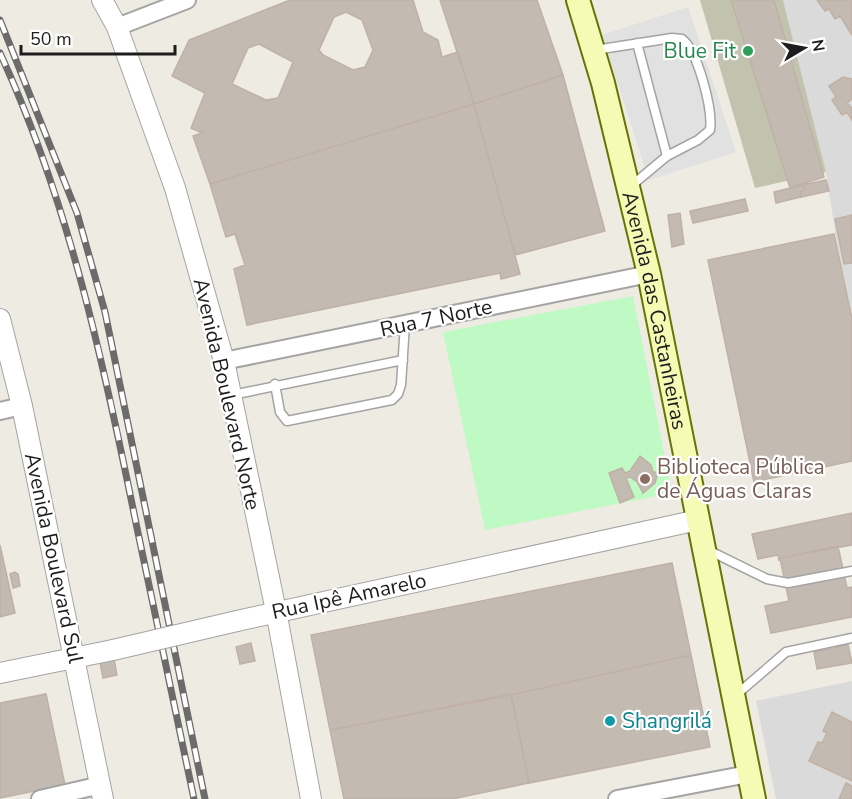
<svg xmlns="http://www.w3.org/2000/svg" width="852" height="799" font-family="'Nunito Sans',sans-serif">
<rect width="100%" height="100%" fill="#eeebe3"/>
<path fill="#dbdada" d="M 783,0 L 852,0 L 852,343 L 826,172 Z
M 852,681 L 852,799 L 776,799 L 756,701 Z"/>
<path fill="#c2c3ae" d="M 700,0 L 783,0 L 826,172 L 755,188 Z"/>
<path fill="#bff9c4" d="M 633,296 L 672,493 L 485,530 L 443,332 Z"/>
<path fill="#e1e1e1" d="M 688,7 L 736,152 L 649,180 L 602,35 Z"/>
<path fill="#c3bab2" stroke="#c0b1a5" stroke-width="1.5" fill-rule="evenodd" d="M 290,0 L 413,0 L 423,32 L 438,40 L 442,57 L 458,52 L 474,104 L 210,184 L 193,136 L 202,133 L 191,128 L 205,93 L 172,76 L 189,40 ZM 346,12 L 362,20 L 373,50 L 365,67 L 353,70 L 323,55 L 319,50 L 334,17 ZM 259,44 L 293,62 L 278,98 L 266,100 L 232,84 L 248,48 Z
M 440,0 L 537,0 L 563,75 L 474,104 Z
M 731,0 L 774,0 L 824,177 L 790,188 Z
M 817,0 L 852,0 L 852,35 L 840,16 L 835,19 L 829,9 L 825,11 Z
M 563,75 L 605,231 L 515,255 L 474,104 Z
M 843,77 L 852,79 L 852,99 L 847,103 L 852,108 L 852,120 L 847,112 L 842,115 L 832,100 L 836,97 L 829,86 Z
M 474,104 L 520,274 L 501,279 L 500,273 L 247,325 L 234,269 L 245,265 L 235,234 L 226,237 L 210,184 Z
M 826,180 L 829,191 L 801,197 L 800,192 L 805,190 L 803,186 L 798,186 Z
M 798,186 L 803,186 L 805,190 L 800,192 L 801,197 L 776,203 L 774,192 Z
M 745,199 L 748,211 L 693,223 L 690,211 Z
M 680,213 L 684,244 L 672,247 L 668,215 Z
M 852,215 L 852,263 L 844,264 L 835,219 Z
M 834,234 L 852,319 L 852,461 L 754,482 L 708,260 Z
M 640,456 L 651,465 L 653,472 L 658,472 L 655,483 L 643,493 L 637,482 L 630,477 L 626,478 L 634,497 L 620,503 L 609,473 L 622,468 L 625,473 L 630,471 Z
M 852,513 L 852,545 L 780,558 L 779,561 L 778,555 L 758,559 L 752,534 Z
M 0,545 L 15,613 L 0,617 Z
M 838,546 L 847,588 L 852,587 L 852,617 L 771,633 L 765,606 L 789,601 L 780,558 Z
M 672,563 L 691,655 L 511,695 L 330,730 L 311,635 Z
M 15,572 L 18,574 L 20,586 L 13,588 L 10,574 Z
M 251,643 L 255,661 L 240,664 L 236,647 Z
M 848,645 L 852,663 L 817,669 L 814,652 Z
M 691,655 L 710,747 L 529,783 L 511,695 Z
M 114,659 L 117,675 L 103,678 L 100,662 Z
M 46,694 L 65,785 L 0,798 L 0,703 Z
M 511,694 L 529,783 L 452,799 L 344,799 L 330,730 Z
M 832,712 L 852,722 L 852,781 L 809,761 L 818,742 L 822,743 L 827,733 L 823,731 Z
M 846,783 L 852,786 L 852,799 L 839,799 Z"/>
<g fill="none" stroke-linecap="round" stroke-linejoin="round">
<g stroke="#a4a4a4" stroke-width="11">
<path id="service" d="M 637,43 L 667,156
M 595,50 L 672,38 L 682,39 C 698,51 713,110 710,130 L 698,140 L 667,156 L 631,186
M 275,384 L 280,412 L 287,421 L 392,400 L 398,394 L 401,385 L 405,324
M 232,395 L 403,360
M 708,550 L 767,579 L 788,583 L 852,571
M 736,695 L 786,652 L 852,638"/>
</g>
<g stroke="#a4a4a4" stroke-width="20">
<path id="minor" d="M 117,27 L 187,0
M 224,361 L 649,274
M 0,411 L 22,406
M 40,799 L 101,785
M 617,799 L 748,774"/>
</g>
<g stroke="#a4a4a4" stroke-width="22">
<path id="tertiary" d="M 102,0 L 117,27 L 175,188 L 224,361 L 276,611 L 311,799
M 0,319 L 22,406 L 103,799
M 237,621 L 698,520
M 0,673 L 113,650"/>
</g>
<g stroke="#667404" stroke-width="26">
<g id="secondary">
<path id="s1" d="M 578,0 L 603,83 L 649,274 L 754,799"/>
</g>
</g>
<use href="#service" stroke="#fff" stroke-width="8"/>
<use href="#minor" stroke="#fff" stroke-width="16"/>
<use href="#tertiary" stroke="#fff" stroke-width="20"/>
<use href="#secondary" stroke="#f5fab5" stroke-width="22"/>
<g stroke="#6b6b6b" stroke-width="7">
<path id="rail" d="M 0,20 L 77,213 L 105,312 L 205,799
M 0,53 C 70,205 104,365 137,528 C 156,618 175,708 194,799"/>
</g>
<use href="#rail" stroke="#fff" stroke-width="4.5" stroke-dasharray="14" stroke-linecap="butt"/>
<g stroke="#a4a4a4" stroke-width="22" stroke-linecap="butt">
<path id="tertiary-bridge" d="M 113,650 L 237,621"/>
</g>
<use href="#tertiary-bridge" stroke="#fff" stroke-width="20"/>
</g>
<circle fill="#2e9e5b" stroke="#fff" stroke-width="2" cx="748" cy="51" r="6"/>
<circle fill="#8d6e63" stroke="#fff" stroke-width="2" cx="645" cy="479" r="6"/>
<circle fill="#0f9aa8" stroke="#fff" stroke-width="2" cx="610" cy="721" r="6"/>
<g text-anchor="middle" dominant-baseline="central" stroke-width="4.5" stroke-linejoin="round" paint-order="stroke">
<g font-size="21" fill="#27864d" stroke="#fff" text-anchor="end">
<text x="736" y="51">Blue Fit</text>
</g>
<g font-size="21" fill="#1d1d1d" stroke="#fff">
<text stroke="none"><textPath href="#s1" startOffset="320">Avenida das Castanheiras</textPath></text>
<text transform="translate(436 318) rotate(-12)">Rua 7 Norte</text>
<text transform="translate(227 394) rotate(77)">Avenida Boulevard Norte</text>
<text transform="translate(54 558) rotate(78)">Avenida Boulevard Sul</text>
<text transform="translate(349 596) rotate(-12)">Rua Ipê Amarelo</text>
</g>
<g font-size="21" fill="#785e54" stroke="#fff" text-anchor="start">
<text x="657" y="467">Biblioteca Pública<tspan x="657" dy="24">de Águas Claras</tspan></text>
</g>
<g font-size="21" fill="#0d838f" stroke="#fff" text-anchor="start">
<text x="622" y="721">Shangrilá</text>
</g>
</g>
<g transform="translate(804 48) rotate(80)" stroke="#ffffff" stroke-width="4.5" paint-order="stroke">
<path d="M0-4.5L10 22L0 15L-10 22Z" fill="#1d1d1d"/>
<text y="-9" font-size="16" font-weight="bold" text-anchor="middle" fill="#1d1d1d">N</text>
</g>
<path d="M21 45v9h154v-9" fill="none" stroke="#1d1d1d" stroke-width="3"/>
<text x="30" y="45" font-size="18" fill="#1d1d1d" stroke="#ffffff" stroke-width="4.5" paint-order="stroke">50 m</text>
</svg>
